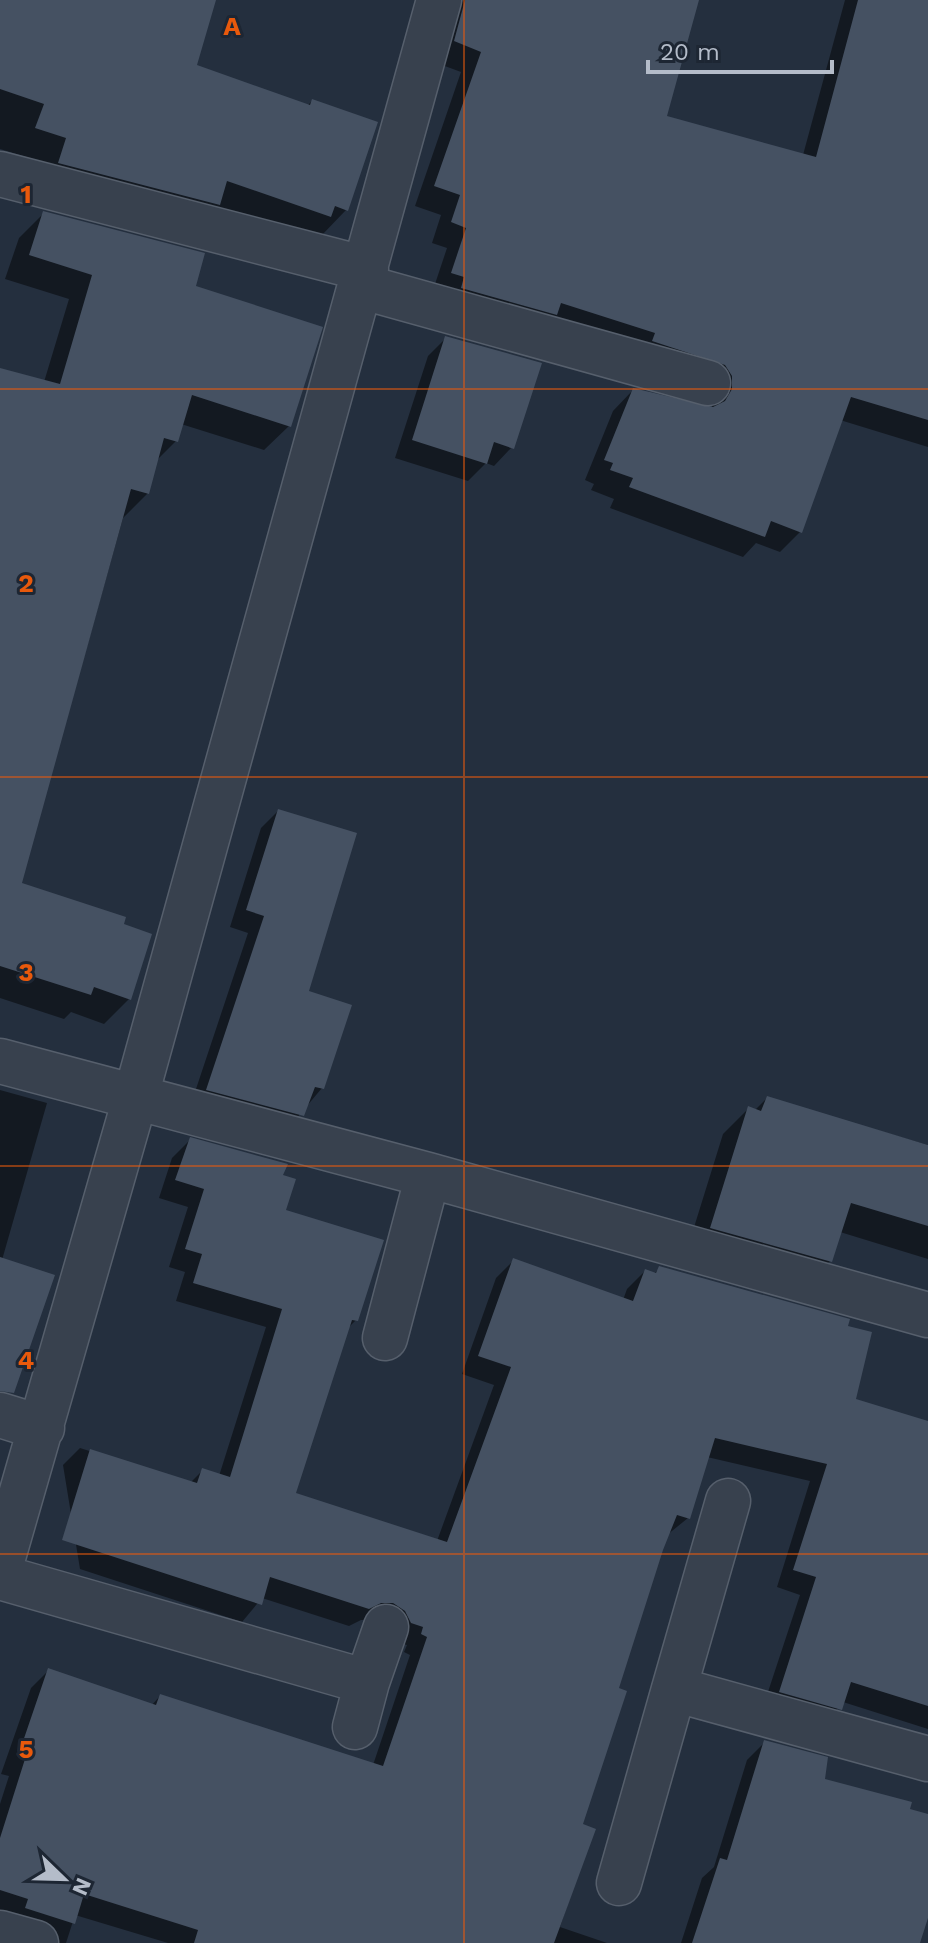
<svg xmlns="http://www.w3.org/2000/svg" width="928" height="1943" font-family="'Work Sans',sans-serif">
<rect width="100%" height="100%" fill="#242f3e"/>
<path fill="#0007" d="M 0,0 L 214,0 L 195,66 L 307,106 L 312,101 L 346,210 L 322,235 L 313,232 L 305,241 L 0,149 Z
M 464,0 L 698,0 L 664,117 L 803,155 L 845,0 L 928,0 L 928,447 L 840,420 L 800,532 L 780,552 L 756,543 L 743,557 L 610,508 L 614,499 L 591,490 L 594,484 L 585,480 L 613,411 L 633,390 L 712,409 L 712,397 L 432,293 L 447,248 L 432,243 L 441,215 L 415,206 L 461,72 L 434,62 L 447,18 Z
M 44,213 L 193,287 L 289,426 L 264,450 L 181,424 L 176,441 L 156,461 L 148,493 L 123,518 L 20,885 L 129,999 L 104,1024 L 71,1012 L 64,1019 L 0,998 L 0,370 L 44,382 L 69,299 L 5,279 L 19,238 Z
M 446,338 L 512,447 L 494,466 L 486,463 L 468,481 L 395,458 L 428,356 Z
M 278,811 L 322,1088 L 285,1132 L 190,1107 L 248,933 L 230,927 L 261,828 Z
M 0,1090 L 47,1103 L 2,1260 L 0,1371 Z
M 767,1098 L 928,1145 L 928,1259 L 840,1232 L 830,1261 L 805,1286 L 686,1253 L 723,1134 L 748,1109 L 754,1111 Z
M 190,1140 L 281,1177 L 284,1211 L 356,1320 L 347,1329 L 294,1494 L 437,1541 L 494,1385 L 462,1374 L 496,1278 L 514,1260 L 623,1300 L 627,1289 L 645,1271 L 654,1274 L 660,1268 L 846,1328 L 854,1400 L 928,1423 L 928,1729 L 843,1702 L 823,1726 L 762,1710 L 800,1595 L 777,1587 L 810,1481 L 707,1457 L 688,1518 L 667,1535 L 617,1690 L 580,1826 L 593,1830 L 560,1927 L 607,1943 L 168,1943 L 75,1915 L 66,1943 L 36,1943 L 0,1931 L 0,1804 L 9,1776 L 1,1774 L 31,1688 L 49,1670 L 151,1706 L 160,1696 L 373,1765 L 410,1655 L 404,1652 L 407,1645 L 393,1641 L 375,1620 L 361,1620 L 349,1626 L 262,1598 L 242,1622 L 80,1569 L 63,1465 L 80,1448 L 190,1483 L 202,1471 L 219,1476 L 266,1327 L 176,1301 L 185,1272 L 169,1267 L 188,1207 L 159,1198 L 172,1158 Z
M 765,1742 L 822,1781 L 928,1816 L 928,1912 L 918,1943 L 681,1943 L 702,1878 L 714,1867 L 747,1760 Z"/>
<path fill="#455162" d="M 0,0 L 216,0 L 197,65 L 310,105 L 312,99 L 378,122 L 348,211 L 335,206 L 331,217 L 227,181 L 220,205 L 58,163 L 66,138 L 35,128 L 44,104 L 0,89 Z
M 465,0 L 699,0 L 667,116 L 816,157 L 858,0 L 928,0 L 928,420 L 851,397 L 802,533 L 771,521 L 765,537 L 629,487 L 633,478 L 610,470 L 613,463 L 604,460 L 633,388 L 713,407 L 725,401 L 732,389 L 732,376 L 725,365 L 652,341 L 655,333 L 561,303 L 557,315 L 461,288 L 464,277 L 451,273 L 466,228 L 451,222 L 460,195 L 434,186 L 481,52 L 454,41 Z
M 43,211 L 205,253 L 196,286 L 323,327 L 291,427 L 192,395 L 178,442 L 164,438 L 149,494 L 131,489 L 22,883 L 126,917 L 124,924 L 152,934 L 131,1000 L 94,987 L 91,995 L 0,966 L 0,368 L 60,384 L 92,275 L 29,255 Z
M 445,336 L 542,363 L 514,449 L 494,442 L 487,464 L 412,440 Z
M 278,809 L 357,833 L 309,991 L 352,1005 L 324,1089 L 315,1087 L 304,1116 L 206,1090 L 264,916 L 246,910 Z
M 767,1096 L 928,1145 L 928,1226 L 851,1203 L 832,1262 L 710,1228 L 748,1106 L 761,1111 Z
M 190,1137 L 288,1164 L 283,1175 L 296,1179 L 286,1210 L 384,1240 L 358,1321 L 352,1320 L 296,1493 L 447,1542 L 511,1367 L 478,1356 L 513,1258 L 633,1301 L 645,1269 L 656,1273 L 659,1266 L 850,1319 L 848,1326 L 872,1332 L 856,1399 L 928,1421 L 928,1706 L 851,1682 L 842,1710 L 779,1692 L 816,1577 L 793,1570 L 827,1464 L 715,1438 L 690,1519 L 677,1515 L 663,1550 L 619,1688 L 627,1691 L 583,1824 L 596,1829 L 554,1943 L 194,1943 L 198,1930 L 84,1894 L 75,1924 L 25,1908 L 28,1899 L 0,1890 L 0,1838 L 25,1759 L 18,1756 L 48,1668 L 156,1705 L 160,1694 L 383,1766 L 427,1637 L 421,1634 L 423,1627 L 411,1623 L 405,1611 L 393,1603 L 381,1603 L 369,1609 L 270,1577 L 262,1605 L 62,1540 L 90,1449 L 197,1483 L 202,1468 L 230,1477 L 282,1309 L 193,1283 L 202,1254 L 185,1249 L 204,1189 L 175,1180 Z
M 0,1257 L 55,1275 L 14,1393 L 0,1391 Z
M 764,1740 L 828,1757 L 825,1779 L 912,1802 L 910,1809 L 928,1814 L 928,1918 L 920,1943 L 692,1943 L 720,1858 L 727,1860 Z"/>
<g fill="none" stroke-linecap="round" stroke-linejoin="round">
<g stroke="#565f6c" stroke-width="47">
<path id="minor" d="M 0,174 L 366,269
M 360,286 L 708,383
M 0,1061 L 428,1175 L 928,1315
M 385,1338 L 428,1175
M 0,1415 L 42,1428
M 0,1568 L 135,1099 L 439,0
M 0,1577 L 367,1682 L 355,1727
M 367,1682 L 386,1627
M 674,1689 L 728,1501
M 619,1883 L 674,1689 L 928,1759
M 0,1933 L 36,1943"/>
</g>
<use href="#minor" stroke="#38414e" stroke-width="44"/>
</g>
<path fill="none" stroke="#e8590c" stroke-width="2" stroke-opacity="0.55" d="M 464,0 L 464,1943M 0,389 L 928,389M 0,777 L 928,777M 0,1166 L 928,1166M 0,1554 L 928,1554"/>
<g font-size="26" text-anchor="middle" font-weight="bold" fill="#e8590c" stroke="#1d2633" stroke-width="6" stroke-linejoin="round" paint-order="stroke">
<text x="232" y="35">A</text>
<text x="26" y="203">1</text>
<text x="26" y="592">2</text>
<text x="26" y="981">3</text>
<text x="26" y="1369">4</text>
<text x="26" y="1758">5</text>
</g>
<g transform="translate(64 1879) rotate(113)" stroke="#1d2633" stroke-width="6" paint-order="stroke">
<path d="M0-6L14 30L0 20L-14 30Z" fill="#b4bcc9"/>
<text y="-12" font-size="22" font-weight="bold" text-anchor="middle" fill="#b4bcc9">N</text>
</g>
<path d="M648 60v12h184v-12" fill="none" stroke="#b4bcc9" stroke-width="4"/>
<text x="660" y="60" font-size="24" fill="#b4bcc9" stroke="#1d2633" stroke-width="6" paint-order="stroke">20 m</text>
</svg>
